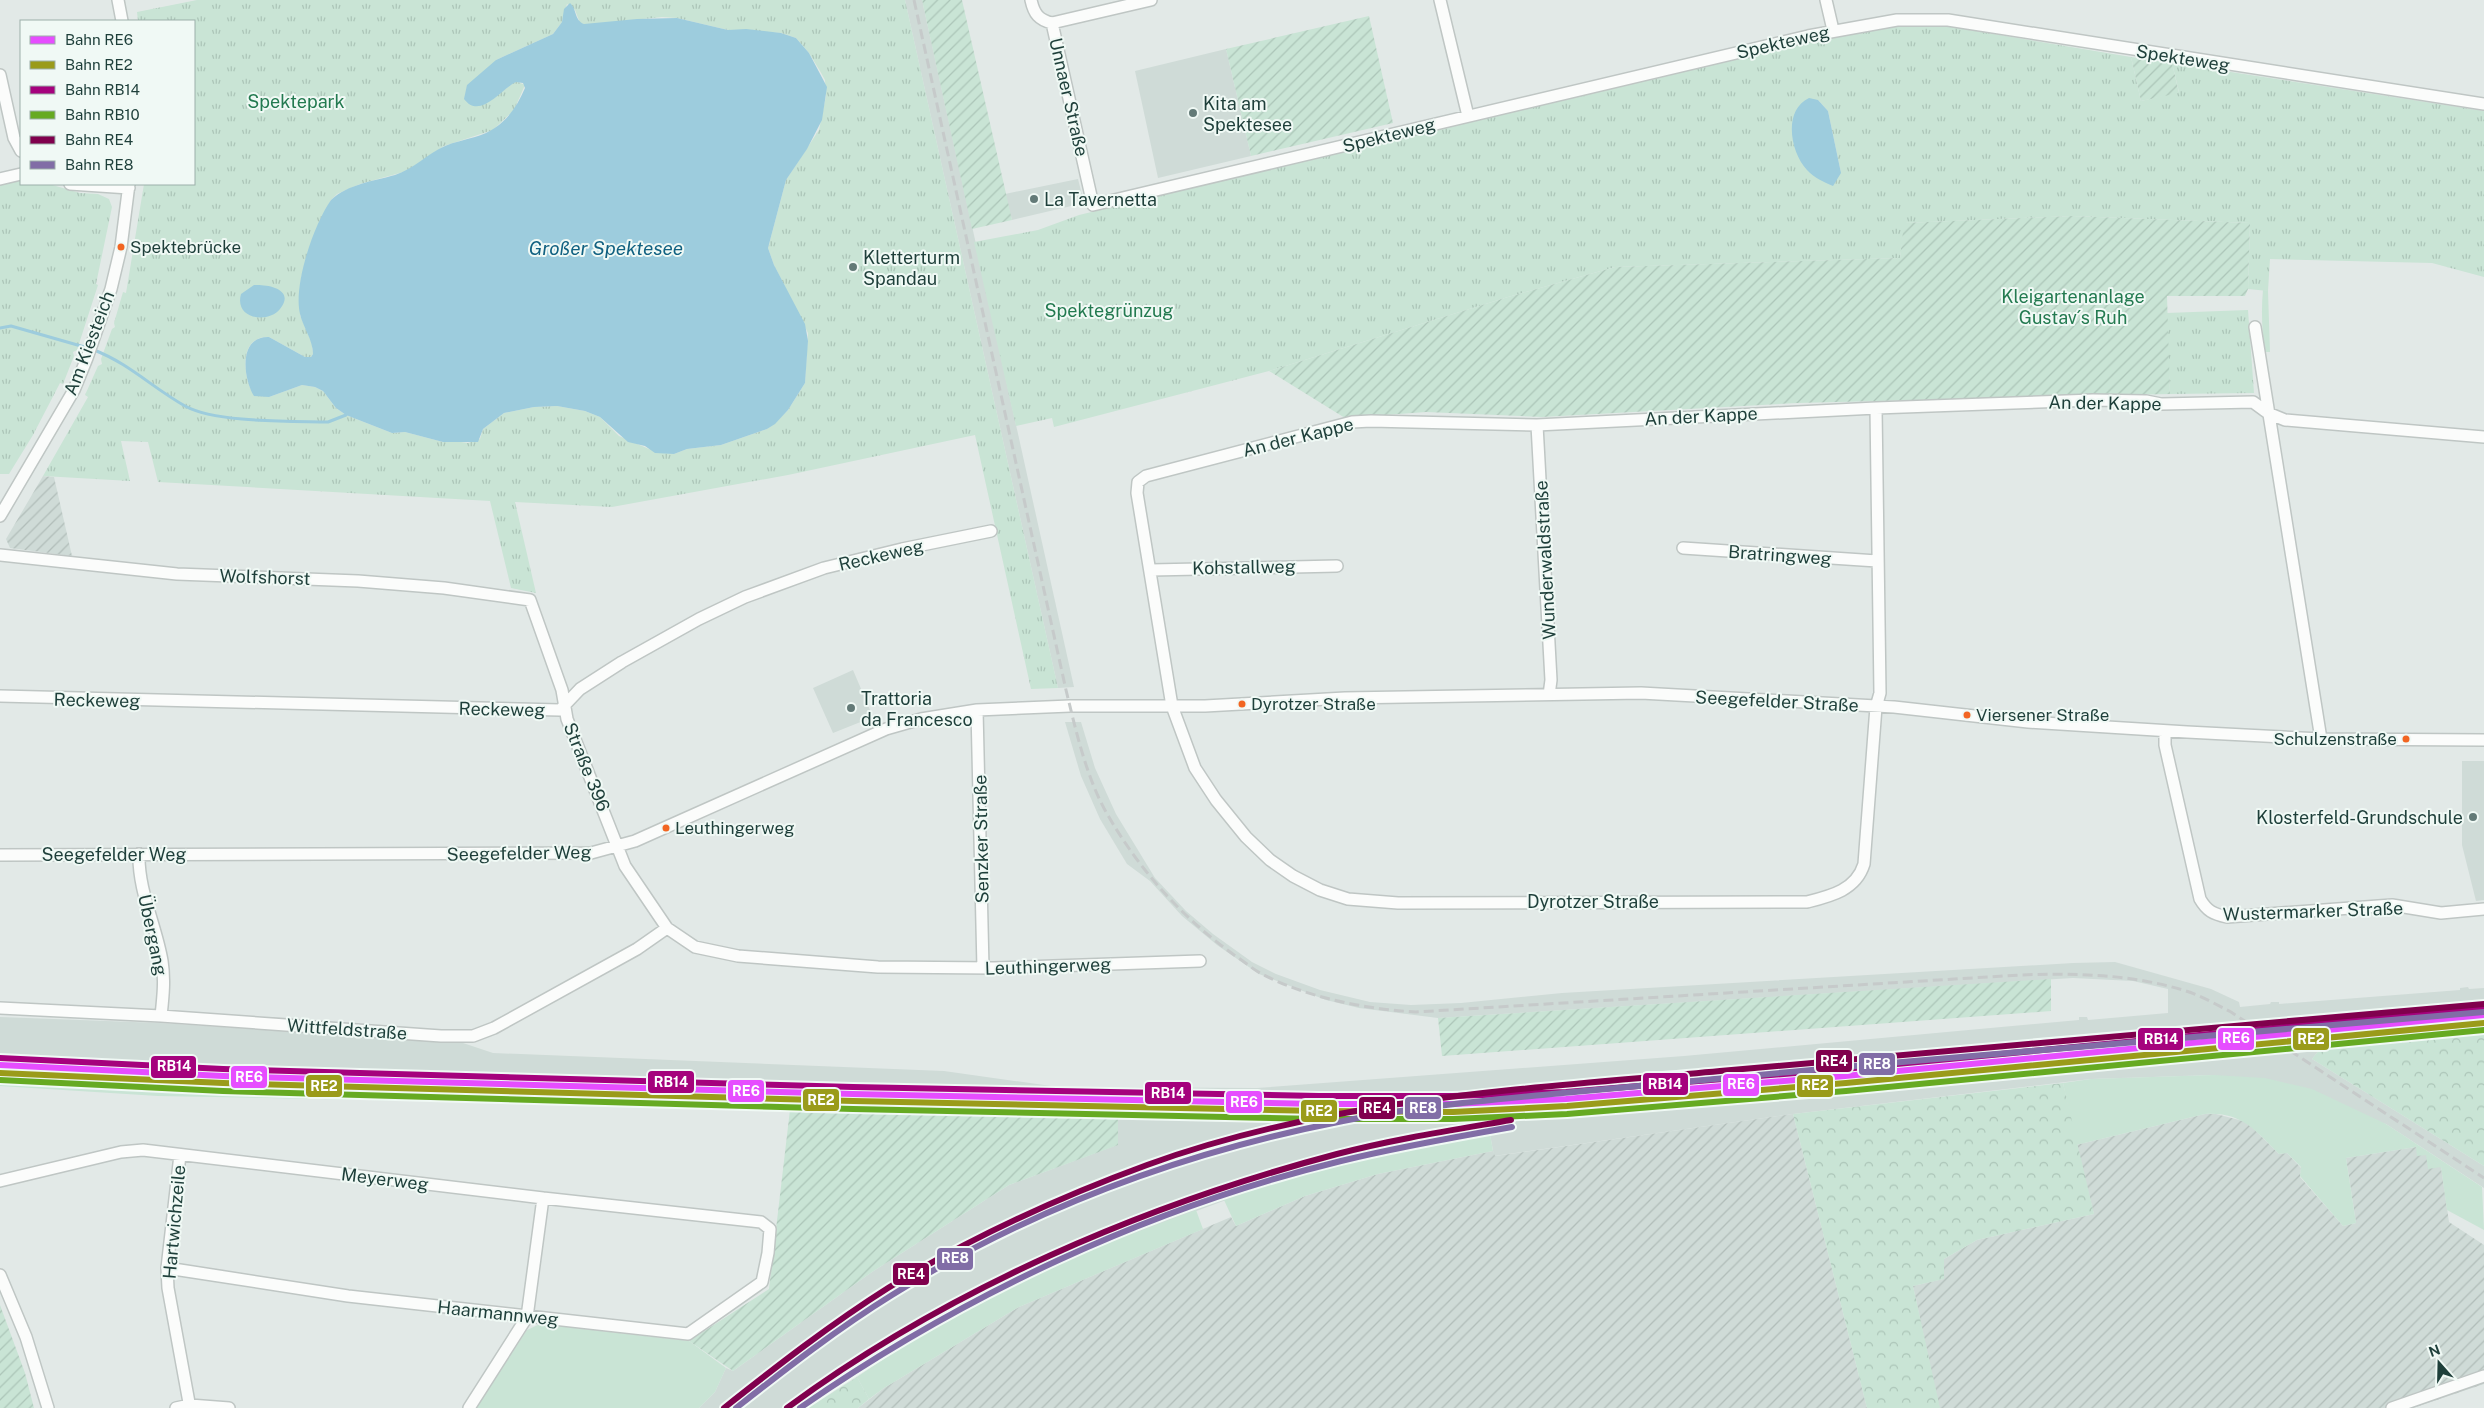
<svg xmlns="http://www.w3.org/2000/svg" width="2484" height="1408" font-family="'Public Sans',sans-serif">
<defs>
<pattern id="industrial-furrows" width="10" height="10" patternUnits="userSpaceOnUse" patternTransform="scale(1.25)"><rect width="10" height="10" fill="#cfdbd7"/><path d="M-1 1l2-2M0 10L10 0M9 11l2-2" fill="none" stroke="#b1bdb9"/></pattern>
<pattern id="forest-crowns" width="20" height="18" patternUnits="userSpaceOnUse" patternTransform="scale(1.25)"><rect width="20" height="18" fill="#c9e4d5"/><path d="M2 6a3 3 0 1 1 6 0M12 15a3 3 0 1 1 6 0" fill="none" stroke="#acc5b8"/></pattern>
<pattern id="park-tufts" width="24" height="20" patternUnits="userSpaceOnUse" patternTransform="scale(1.25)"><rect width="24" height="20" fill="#c9e4d5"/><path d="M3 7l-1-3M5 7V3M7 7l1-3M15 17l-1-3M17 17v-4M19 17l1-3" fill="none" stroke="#acc5b8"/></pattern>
<pattern id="garden-furrows" width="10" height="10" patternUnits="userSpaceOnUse" patternTransform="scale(1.25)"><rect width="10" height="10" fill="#c9e4d5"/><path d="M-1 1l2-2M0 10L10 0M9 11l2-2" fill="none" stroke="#acc5b8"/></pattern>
</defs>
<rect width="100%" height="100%" fill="#e2e9e7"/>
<path fill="#cfdbd7" d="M 905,0 L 922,0 L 1074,687 L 1058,688 Z
M 1226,49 L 1251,156 L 1158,178 L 1135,71 Z
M 1078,179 L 1084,203 L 1012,220 L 1005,194 Z
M 853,670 L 873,717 L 833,733 L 813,688 Z
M 1065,722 L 1081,722 L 1095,768 L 1116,814 L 1155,878 L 1186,911 L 1213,934 L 1252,962 L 1276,974 L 1320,990 L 1370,1002 L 1411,1005 L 1461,1003 L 1562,993 L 2073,963 L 2115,962 L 2211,989 L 2239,1002 L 2240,1007 L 2270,1004 L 2271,1002 L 2279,1002 L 2279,1004 L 2460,990 L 2460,988 L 2468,987 L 2469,989 L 2484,988 L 2484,1033 L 2323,1045 L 2312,1059 L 2484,1166 L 2484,1188 L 2386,1124 L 2213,1075 L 2091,1079 L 1793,1114 L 1494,1156 L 1490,1134 L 1354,1160 L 1267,1185 L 1093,1249 L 1012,1287 L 942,1324 L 883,1359 L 808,1408 L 699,1408 L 715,1392 L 726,1368 L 733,1371 L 872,1272 L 1009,1185 L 1117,1145 L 1118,1112 L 0,1072 L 0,1017 L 160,1023 L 463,1043 L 493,1053 L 944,1071 L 1058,1087 L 1257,1088 L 1684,1056 L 2079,1020 L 2079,1017 L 2087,1017 L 2088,1020 L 2168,1013 L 2168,989 L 2133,981 L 2073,978 L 1438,1018 L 1359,1008 L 1326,1000 L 1259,974 L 1217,945 L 1182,916 L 1150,881 L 1127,864 L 1100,819 L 1081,776 Z
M 2462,761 L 2484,761 L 2484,900 L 2476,901 L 2462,845 Z"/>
<path fill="url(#industrial-furrows)" d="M 43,476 L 54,477 L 72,556 L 10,548 L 6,539 Z
M 1793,1114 L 1867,1408 L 858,1408 L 884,1388 L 1019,1307 L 1231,1217 L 1236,1226 L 1305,1196 L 1378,1174 L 1493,1151 L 1495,1156 Z
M 2205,1114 L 2216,1114 L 2247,1122 L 2279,1154 L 2287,1153 L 2301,1168 L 2300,1177 L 2343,1226 L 2356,1223 L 2346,1158 L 2416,1147 L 2441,1167 L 2449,1222 L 2484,1245 L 2484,1384 L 2413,1408 L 1939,1408 L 1913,1286 L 1943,1279 L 1944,1259 L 1977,1240 L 2094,1214 L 2076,1145 Z"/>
<path fill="#c9e4d5" d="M 2263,290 L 2268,291 L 2270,352 L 2265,352 C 2262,331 2261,311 2263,290 Z
M 0,1072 L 791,1101 L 790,1108 L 158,1096 L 0,1086 Z
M 2213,1075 L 2265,1078 L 2312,1089 L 2386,1124 L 2482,1187 L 2484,1230 L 2447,1210 L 2441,1167 L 2428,1169 L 2426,1155 L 2417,1156 L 2416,1147 L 2346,1158 L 2356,1223 L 2343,1226 L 2300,1176 L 2301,1167 L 2287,1153 L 2279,1154 C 2255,1130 2242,1112 2205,1114 L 2076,1145 L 2063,1083 L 2091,1079 Z
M 1490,1134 L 1493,1151 L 1378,1174 L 1305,1196 L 1236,1226 L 1224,1200 C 1311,1169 1399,1148 1490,1134 Z
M 1196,1210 L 1203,1229 L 1019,1307 L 884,1388 L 869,1399 L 857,1377 C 930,1326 1012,1284 1093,1249 C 1127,1235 1162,1223 1196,1210 Z
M 540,1324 L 689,1341 L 726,1368 L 715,1392 L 699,1408 L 476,1408 L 527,1330 Z"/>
<path fill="url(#forest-crowns)" d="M 2484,1033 L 2484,1166 L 2312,1059 L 2323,1045 Z
M 2063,1083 L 2094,1214 L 1977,1240 L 1944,1259 L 1944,1279 L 1913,1286 L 1940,1408 L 1867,1408 L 1793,1114 Z
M 857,1377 L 869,1399 L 858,1408 L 808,1408 Z"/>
<path fill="url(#park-tufts)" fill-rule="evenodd" d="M 197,0 L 905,0 L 1058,688 L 1031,689 L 975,435 L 788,475 L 612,507 L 515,502 L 536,593 L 511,588 L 490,501 L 158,482 L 148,442 L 121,441 L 130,481 L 43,476 L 88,397 L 85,395 L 98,366 L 102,364 L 101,359 L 112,329 L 115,327 L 114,323 L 123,292 L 126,293 L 144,184 L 194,184 L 194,21 L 138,21 L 137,12 ZM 567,4 L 575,10 L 580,23 L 588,25 L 662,17 L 677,18 L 728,30 L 781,33 L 796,38 L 809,53 L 820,71 L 825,80 L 826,96 L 819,130 L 786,180 L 768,248 L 774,265 L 808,333 L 805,383 L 788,410 L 774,424 L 767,429 L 721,445 L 687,449 L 674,454 L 649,449 L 619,436 L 600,417 L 585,411 L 557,406 L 534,407 L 504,413 L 483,429 L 480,439 L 468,443 L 454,441 L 443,442 L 405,432 L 392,433 L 346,415 L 336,408 L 323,391 L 315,387 L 302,385 L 269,397 L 251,390 C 243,371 240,336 269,337 L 305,357 L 311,357 L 313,354 L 312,343 L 300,315 L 301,278 L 315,234 L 331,200 L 337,194 L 360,184 L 407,171 L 444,146 L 493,130 L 514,110 L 525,85 L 516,81 L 493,98 L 496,60 L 553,34 L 562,22 Z
M 1895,25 L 1946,26 L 2131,57 L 2141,101 L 2179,92 L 2172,63 L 2484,111 L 2484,277 L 2432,263 L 2270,259 L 2268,291 L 2248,289 L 2250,223 L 2072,216 L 1905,223 L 1900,258 L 1615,267 L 1508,297 L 1269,371 L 1054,427 L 1052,418 L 1016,426 L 974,242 L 1038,230 L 1079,215 L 1461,123 L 1822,39 ZM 1818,100 L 1828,111 L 1841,173 Z
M 21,179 L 21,184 L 49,184 L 80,193 L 98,194 L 109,199 L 112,207 L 96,284 L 98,285 L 77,350 L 73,352 L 74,356 L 63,384 L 60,383 L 33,435 L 9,474 L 0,474 L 0,184 Z
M 2248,310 L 2254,393 L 2170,394 L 2166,313 Z"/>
<path fill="url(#garden-furrows)" d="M 922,0 L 962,0 L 1012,220 L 972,229 Z
M 1369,16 L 1393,123 L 1251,156 L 1226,49 Z
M 2131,57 L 2172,63 L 2179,93 L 2141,101 Z
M 2072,216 L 2250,223 L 2248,289 L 2245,296 L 2167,296 L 2170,394 L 1797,403 L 1542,417 L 1426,412 L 1345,418 L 1269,371 L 1508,297 L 1615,267 L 1900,258 L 1904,223 Z
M 2051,979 L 2051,1011 L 1442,1056 L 1438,1018 Z
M 791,1101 L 1118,1112 L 1118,1145 L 1009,1185 L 872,1272 L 733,1371 L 689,1341 L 769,1289 Z
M 0,1305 L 25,1373 L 34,1408 L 0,1408 Z"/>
<path fill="#9dccdd" d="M 570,3 C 577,9 574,20 584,24 L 637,19 L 677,18 L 728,30 L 746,29 L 781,33 L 796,38 L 809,53 L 827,87 L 822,120 L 807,149 L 786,180 L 768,248 L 774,265 L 805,324 L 808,341 L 805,383 L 788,410 L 775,424 L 767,429 L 721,445 L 687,449 L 674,454 L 655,453 L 645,446 L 628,442 L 600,417 L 585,411 L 557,406 L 534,407 L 504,413 L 483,429 L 478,442 L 443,442 L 405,432 L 392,433 L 346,415 L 336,408 L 323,391 L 315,387 L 302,385 L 269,397 L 254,396 C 243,378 238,336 269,337 L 305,357 L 311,357 L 313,354 C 313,340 303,327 300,314 C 293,285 314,224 331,200 C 348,184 374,181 395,175 C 414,169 427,154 445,146 C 454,142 465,140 475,137 C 500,130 515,112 525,88 L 523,83 L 516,82 C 500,90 480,120 464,99 L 467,85 L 496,60 L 553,34 L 562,22 L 564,9 Z
M 1809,98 L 1818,100 L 1828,111 L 1841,173 L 1833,186 C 1824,182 1814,178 1807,170 C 1790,152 1783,110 1809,98 Z
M 254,285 C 267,284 296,289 280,309 C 268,324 234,319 241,294 Z"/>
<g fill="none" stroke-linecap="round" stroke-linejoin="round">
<path stroke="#9dccdd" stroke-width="3" d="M 0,328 L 11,326 L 88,348
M 94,350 C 128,363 153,388 185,406 C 216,423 291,421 328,422 L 346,415"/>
<g stroke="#bfc6c4" stroke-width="14">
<path id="minor" d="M 118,0 L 122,21
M 1031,0 C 1034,14 1039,20 1052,23 L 1093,205 L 1808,36 L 1897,20 L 1948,20 L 2484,104
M 1440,0 L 1468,116
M 1826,0 L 1833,30
M 1052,23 L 1151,0
M 0,75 L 14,138 L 21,151
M 0,179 L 21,174
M 70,184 L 129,188
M 2255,327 L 2321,739
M 1876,408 L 1880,693 L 1876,707 L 1864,864 C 1856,890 1831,896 1807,902 L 1398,903 L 1348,899 L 1320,890 L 1293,876 L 1270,860 L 1246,837 L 1216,800 L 1195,768 L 1172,706 L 1137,493 L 1138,482 L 1146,476 L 1352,422 L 1371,421 L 1537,425 L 1876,408 L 2093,400 L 2146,401 L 2161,404 L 2253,402 L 2268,413 L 2285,420 L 2484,437
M 1537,425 L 1551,680 L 1549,695
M 0,516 L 74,390 L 87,358 L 111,289 L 121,247 L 129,184
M 1683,548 L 1877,561
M 0,555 L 177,574 L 358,581 L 444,588 L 530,600 L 562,690 L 567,719 L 625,866 L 667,928 L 695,947 L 738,956 L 878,967 L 994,968 L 1200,961
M 1151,570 L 1337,566
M 0,696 L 560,710 L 580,689 L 622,662 L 699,619 L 745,597 L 824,568 L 902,549 L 991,531
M 977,710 L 983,968
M 2165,731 L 2165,745 L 2200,899 C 2207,911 2213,914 2227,917 L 2392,905 L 2441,913 L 2484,909
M 139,854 C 138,891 156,925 162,961 C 165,980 163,997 161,1016
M 0,855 L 591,853 L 635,841 L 886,729 L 921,719 L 977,710 L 1070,706 L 1205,706 L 1345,698 L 1641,693 L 1894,707 L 2028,722 L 2187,732 L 2321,739 L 2484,740
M 0,1008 L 161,1016 L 441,1036 L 473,1036 L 494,1028 L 637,949 L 667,928
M 180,1155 L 167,1268 L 168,1288 L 190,1408
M 0,1181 L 121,1152 L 143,1150 L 543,1198 L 761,1222 L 770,1229 L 768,1253 L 762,1282 L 688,1334 L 348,1296 L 167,1268
M 0,1275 L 26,1337 L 48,1408
M 176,1408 L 190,1405 L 229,1408
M 469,1408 L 527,1317 L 543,1198
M 2392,1408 L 2484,1376"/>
</g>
<use href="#minor" stroke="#fbfcfb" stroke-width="11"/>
<path stroke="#c6caca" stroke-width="3" stroke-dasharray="10 5" stroke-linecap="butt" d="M 914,0 L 1066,690 C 1076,731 1086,776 1106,812 C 1139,870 1183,919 1237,957 C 1246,963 1254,970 1262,974 C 1308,998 1366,1009 1416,1012 L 2020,975 C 2076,973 2132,974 2186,991 C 2202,996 2217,1005 2231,1012 L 2484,1178"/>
<g stroke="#f0f9f5" stroke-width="10">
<path id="rail-1" d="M 0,1065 L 223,1076 L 853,1094 L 1319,1104 L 1453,1104 L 1566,1099 L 1845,1076 L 2484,1015"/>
</g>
<g stroke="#f0f9f5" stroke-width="10">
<path id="rail-2" d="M 0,1073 L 223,1083 L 853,1101 L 1319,1111 L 1453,1112 L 1567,1106 L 1846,1083 L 2484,1023"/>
</g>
<g stroke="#f0f9f5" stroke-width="10">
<path id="rail-3" d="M 0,1058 L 223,1069 L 853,1087 L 1319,1096 L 1453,1096 L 1566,1092 L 1844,1069 L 2483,1008"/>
</g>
<g stroke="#f0f9f5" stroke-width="10">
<path id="rail-4" d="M 0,1080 L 223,1091 L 853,1109 L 1319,1119 L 1453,1119 L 1567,1114 L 1846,1091 L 2484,1030"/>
</g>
<g stroke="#f0f9f5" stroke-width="10">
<path id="rail-5" d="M 724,1408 C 777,1366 831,1324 888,1288 C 970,1238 1057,1198 1147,1165 C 1330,1098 1527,1089 1720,1071 C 1974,1048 2229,1026 2484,1004
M 787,1408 C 948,1289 1144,1205 1337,1154 C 1394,1139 1453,1130 1511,1120"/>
</g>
<g stroke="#f0f9f5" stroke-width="10">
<path id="rail-6" d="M 736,1408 C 787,1368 837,1329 892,1295 C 1030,1209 1184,1152 1343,1121 C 1412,1107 1482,1101 1552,1094 C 1631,1087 1710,1080 1790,1072 C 2021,1051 2252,1031 2484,1012
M 800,1408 C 963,1295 1148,1208 1341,1161 C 1398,1147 1455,1137 1512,1127"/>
</g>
<use href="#rail-1" stroke="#e64dff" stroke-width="6"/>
<use href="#rail-2" stroke="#9a9b1a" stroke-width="6"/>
<use href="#rail-3" stroke="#a5027d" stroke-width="6"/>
<use href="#rail-4" stroke="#6a2" stroke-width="6"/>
<use href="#rail-5" stroke="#80004d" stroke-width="6"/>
<use href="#rail-6" stroke="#816da6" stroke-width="6"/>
</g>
<g fill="#637a77" stroke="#f0f9f5" stroke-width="2">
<circle cx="1193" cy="113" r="5"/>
<circle cx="1034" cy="199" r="5"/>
<circle cx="853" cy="267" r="5"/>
<circle cx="851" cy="708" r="5"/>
<circle cx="2473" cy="817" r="5"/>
</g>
<g fill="#f26522" stroke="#f0f9f5" stroke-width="2">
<circle cx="121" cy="247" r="4.5"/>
<circle cx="1242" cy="704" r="4.5"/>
<circle cx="1967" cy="715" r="4.5"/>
<circle cx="2406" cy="739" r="4.5"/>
<circle cx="666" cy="828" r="4.5"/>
</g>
<g text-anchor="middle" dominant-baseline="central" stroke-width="4" stroke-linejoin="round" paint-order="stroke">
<g font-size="17" fill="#1e3f3a" stroke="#f0f9f5" text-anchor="start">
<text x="130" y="247">Spektebrücke</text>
<text x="1251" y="704">Dyrotzer Straße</text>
<text x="1976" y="715">Viersener Straße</text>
<text x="2397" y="739" text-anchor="end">Schulzenstraße</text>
<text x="675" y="828">Leuthingerweg</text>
</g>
<g font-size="18" fill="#1e3f3a" stroke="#f0f9f5">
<text transform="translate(1783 42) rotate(-13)">Spekteweg</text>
<text transform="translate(2183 58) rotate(9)">Spekteweg</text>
<text transform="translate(1069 97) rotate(77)">Unnaer Straße</text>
<text transform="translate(1389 135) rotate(-14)">Spekteweg</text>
<text transform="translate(89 343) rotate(-69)">Am Kiesteich</text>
<text transform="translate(2105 403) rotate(1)">An der Kappe</text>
<text transform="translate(1701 416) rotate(-3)">An der Kappe</text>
<text transform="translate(1298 437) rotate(-14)">An der Kappe</text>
<text transform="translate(881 555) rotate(-13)">Reckeweg</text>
<text transform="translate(1780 555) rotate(4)">Bratringweg</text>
<text transform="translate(1545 560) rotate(-93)">Wunderwaldstraße</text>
<text transform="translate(1244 567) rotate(-1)">Kohstallweg</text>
<text transform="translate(265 577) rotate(2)">Wolfshorst</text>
<text transform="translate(97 700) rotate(1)">Reckeweg</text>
<text transform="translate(1777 701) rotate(3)">Seegefelder Straße</text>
<text transform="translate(502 709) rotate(1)">Reckeweg</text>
<text transform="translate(587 767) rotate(68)">Straße 396</text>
<text transform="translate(981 839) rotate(-91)">Senzker Straße</text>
<text transform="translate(519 853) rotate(-1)">Seegefelder Weg</text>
<text x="114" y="854">Seegefelder Weg</text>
<text x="1593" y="901">Dyrotzer Straße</text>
<text transform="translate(2313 911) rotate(-2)">Wustermarker Straße</text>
<text transform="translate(153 935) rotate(78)">Übergang</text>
<text transform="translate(1048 966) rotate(-2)">Leuthingerweg</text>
<text transform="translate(347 1029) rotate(4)">Wittfeldstraße</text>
<text transform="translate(385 1179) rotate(7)">Meyerweg</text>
<text transform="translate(174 1222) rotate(-85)">Hartwichzeile</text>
<text transform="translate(498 1313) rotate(6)">Haarmannweg</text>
</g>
<g font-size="18" fill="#237a50" stroke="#f0f9f5">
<text x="296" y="101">Spektepark</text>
<text x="2073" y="296">Kleigartenanlage<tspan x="2073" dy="21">Gustav´s Ruh</tspan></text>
<text x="1109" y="310">Spektegrünzug</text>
</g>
<g font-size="18" fill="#1e3f3a" stroke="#f0f9f5" text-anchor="start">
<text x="1203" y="103">Kita am<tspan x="1203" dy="21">Spektesee</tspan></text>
<text x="1044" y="199">La Tavernetta</text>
<text x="863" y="257">Kletterturm<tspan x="863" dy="21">Spandau</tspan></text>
<text x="861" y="698">Trattoria<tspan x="861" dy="21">da Francesco</tspan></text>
<text x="2463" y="817" text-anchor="end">Klosterfeld-Grundschule</text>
</g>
<g font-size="19" font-style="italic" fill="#116181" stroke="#f0f9f5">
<text x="606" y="248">Großer Spektesee</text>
</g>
</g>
<g stroke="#f0f9f5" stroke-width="2">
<rect x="2217" y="1027" width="38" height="24" rx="5" fill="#e64dff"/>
<rect x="2137" y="1027" width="47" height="24" rx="5" fill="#a5027d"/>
<rect x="2292" y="1027" width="38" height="24" rx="5" fill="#9a9b1a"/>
<rect x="1815" y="1049" width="38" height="24" rx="5" fill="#80004d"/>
<rect x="1858" y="1052" width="38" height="24" rx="5" fill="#816da6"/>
<rect x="150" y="1055" width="47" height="24" rx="5" fill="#a5027d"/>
<rect x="230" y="1065" width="38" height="24" rx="5" fill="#e64dff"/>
<rect x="647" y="1070" width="48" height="24" rx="5" fill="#a5027d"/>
<rect x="1642" y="1072" width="47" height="24" rx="5" fill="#a5027d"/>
<rect x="1722" y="1073" width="38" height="24" rx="5" fill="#e64dff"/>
<rect x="1796" y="1074" width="38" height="24" rx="5" fill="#9a9b1a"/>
<rect x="305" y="1074" width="38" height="24" rx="5" fill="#9a9b1a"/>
<rect x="727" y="1079" width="38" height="24" rx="5" fill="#e64dff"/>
<rect x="1144" y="1081" width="48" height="24" rx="5" fill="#a5027d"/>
<rect x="802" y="1088" width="38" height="24" rx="5" fill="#9a9b1a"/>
<rect x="1225" y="1090" width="38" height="24" rx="5" fill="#e64dff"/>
<rect x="1358" y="1096" width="38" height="24" rx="5" fill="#80004d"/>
<rect x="1404" y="1096" width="38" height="24" rx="5" fill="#816da6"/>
<rect x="1300" y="1099" width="38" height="24" rx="5" fill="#9a9b1a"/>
<rect x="936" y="1247" width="38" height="24" rx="5" fill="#816da6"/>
<rect x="892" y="1262" width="38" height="24" rx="5" fill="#80004d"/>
</g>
<g font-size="14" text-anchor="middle" font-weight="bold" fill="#fff">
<text x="2236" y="1043">RE6</text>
<text x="2161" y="1044">RB14</text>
<text x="2311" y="1044">RE2</text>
<text x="1834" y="1066">RE4</text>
<text x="1877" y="1069">RE8</text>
<text x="174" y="1071">RB14</text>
<text x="249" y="1082">RE6</text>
<text x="671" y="1087">RB14</text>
<text x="1665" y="1089">RB14</text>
<text x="1741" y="1089">RE6</text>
<text x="1815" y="1090">RE2</text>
<text x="324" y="1091">RE2</text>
<text x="746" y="1096">RE6</text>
<text x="1168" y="1098">RB14</text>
<text x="821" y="1105">RE2</text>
<text x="1244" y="1107">RE6</text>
<text x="1377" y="1113">RE4</text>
<text x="1423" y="1113">RE8</text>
<text x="1319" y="1116">RE2</text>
<text x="955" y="1263">RE8</text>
<text x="911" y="1279">RE4</text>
</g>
<rect x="20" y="20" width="175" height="165" fill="#f0f9f5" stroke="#9cafaa"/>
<rect x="30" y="36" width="25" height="8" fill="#e64dff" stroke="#9cafaa"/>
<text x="65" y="45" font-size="15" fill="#1e3f3a">Bahn RE6</text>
<rect x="30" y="61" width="25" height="8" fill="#9a9b1a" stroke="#9cafaa"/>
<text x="65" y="70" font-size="15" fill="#1e3f3a">Bahn RE2</text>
<rect x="30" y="86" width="25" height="8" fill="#a5027d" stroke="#9cafaa"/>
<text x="65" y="95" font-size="15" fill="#1e3f3a">Bahn RB14</text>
<rect x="30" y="111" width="25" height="8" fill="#66aa22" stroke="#9cafaa"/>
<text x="65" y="120" font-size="15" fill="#1e3f3a">Bahn RB10</text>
<rect x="30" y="136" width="25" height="8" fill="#80004d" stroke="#9cafaa"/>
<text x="65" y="145" font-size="15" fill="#1e3f3a">Bahn RE4</text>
<rect x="30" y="161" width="25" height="8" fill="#816da6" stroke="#9cafaa"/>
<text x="65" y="170" font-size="15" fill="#1e3f3a">Bahn RE8</text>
<g transform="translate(2439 1363) rotate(340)" stroke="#f0f9f5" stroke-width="4" paint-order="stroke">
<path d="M0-4L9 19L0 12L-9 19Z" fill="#1e3f3a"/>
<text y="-8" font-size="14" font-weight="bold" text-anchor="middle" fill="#1e3f3a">N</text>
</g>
</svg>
